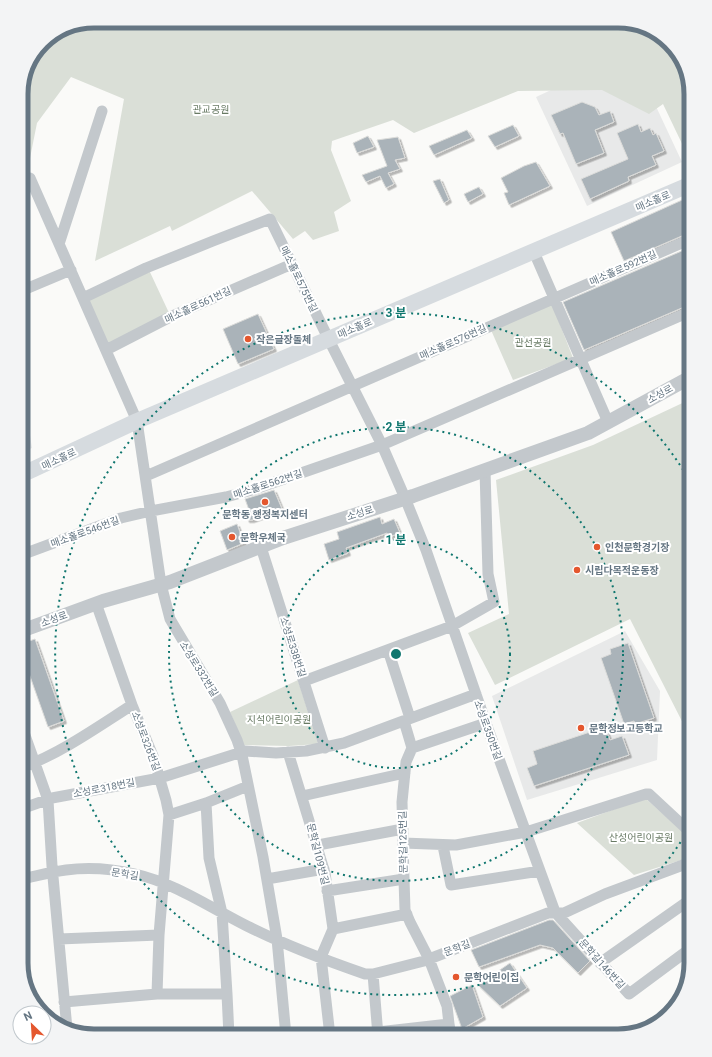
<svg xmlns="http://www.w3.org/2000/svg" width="712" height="1057" font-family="Roboto,'Noto Sans KR',sans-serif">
<defs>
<filter id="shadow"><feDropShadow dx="2.5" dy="2.5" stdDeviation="0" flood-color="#0004"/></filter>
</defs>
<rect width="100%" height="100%" fill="#fafaf8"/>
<path fill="#e8e9e9" d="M 631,53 L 682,162 L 587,206 L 536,97 Z
M 21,406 L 28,423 L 32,448 L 21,453 Z
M 625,631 L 660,691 L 657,760 L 527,800 L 492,696 Z"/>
<path fill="#dadfd7" d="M 94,21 L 623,21 L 655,31 L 681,57 L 691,94 L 691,146 L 685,150 L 663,104 L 649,114 L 602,90 L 518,91 L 414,133 L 393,120 L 332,141 L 331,150 L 351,201 L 334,212 L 339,231 L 313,240 L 305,231 L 293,239 L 252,191 L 172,231 L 170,226 L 95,261 L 124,99 L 71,77 L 37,123 L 30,158 L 21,164 L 21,89 L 42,42 L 66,26 Z
M 149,270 L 170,315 L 107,346 L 88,300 Z
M 552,304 L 573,358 L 513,380 L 491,330 Z
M 691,399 L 691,739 L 630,619 L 495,685 L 468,633 L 509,614 L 496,480 L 593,445 Z
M 298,680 L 318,744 L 289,746 L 244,745 L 230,712 Z
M 645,798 L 691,839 L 691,857 L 634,875 L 577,823 Z"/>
<path fill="#aab3b9" stroke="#dcdcda" filter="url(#shadow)" d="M 582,102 L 595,107 L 599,115 L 610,111 L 614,122 L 595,130 L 604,153 L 576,164 L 563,133 L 560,134 L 551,115 Z
M 638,124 L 641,132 L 650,128 L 653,135 L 656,133 L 664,151 L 652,156 L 656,165 L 628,177 L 629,181 L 590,199 L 581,179 L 628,159 L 617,133 Z
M 513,125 L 519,136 L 495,147 L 488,136 Z
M 467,130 L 472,138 L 434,155 L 429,146 Z
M 368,136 L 374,147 L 357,153 L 353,143 Z
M 398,137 L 405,158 L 395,160 L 400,169 L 388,173 L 394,184 L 386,188 L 380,176 L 366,182 L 362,175 L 387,166 L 377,140 Z
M 536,162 L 550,186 L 509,205 L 504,193 L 508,192 L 501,178 L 524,166 Z
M 440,179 L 449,200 L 444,203 L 433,181 Z
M 479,187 L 483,194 L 468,202 L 464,194 Z
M 691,196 L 691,232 L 624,261 L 611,232 Z
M 691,247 L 691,305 L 684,307 L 584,350 L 563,302 Z
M 258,314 L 274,349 L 238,364 L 223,329 Z
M 274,490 L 282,509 L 252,520 L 247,520 L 246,515 L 249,510 L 245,499 Z
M 380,517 L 382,524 L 394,519 L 400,533 L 389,537 L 387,533 L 346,548 L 348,553 L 329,560 L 324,544 L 339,539 L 337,532 Z
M 237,524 L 244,543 L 227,550 L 220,531 Z
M 35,639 L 64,721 L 48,727 L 21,651 L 21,644 Z
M 628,643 L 654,718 L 635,724 L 634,721 L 624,724 L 601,658 L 611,654 L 610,649 Z
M 605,727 L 610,740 L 622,736 L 629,755 L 534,786 L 527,768 L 537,764 L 533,751 Z
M 549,920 L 553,920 L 590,961 L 578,973 L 553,948 L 540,945 L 479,967 L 471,950 Z
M 510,963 L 527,988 L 500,1006 L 478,985 Z
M 472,985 L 483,1017 L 462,1029 L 450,996 Z"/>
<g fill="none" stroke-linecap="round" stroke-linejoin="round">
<path stroke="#c3c8cc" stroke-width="11" d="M 21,183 L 30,178 L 137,421 L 161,584 L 170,619 L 220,703 L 237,740 L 242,755 L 263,857 L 277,939 L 286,1036
M 59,244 L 102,111
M 534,252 L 608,422
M 21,291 L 71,270
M 83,298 L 146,268 L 213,241 L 270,219 L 329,340 L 382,445 L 405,498 L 426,550 L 487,726 L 555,912 L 629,994 L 691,948
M 106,350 L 172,316 L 292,264
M 146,476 L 691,239
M 261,547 L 325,748
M 21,555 L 121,518 L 151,511 L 226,497 L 252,490 L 382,445 L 687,313 L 691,312
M 96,603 L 132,705 L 153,756 L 166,800 L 169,815 L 159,935 L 157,994
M 388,650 L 410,718
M 304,681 L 452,626 L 494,602 L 488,574 L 485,470
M 21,724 L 48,800 L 52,866 L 67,1029
M 412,748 L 486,723
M 288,752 L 325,873 L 333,929 L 321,957 L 330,1036
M 21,768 C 61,753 96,728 132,705
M 302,796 L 405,773
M 21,809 L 52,798 L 160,778 L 245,751 L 276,753 L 306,751 L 344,743 L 476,694
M 169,815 L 206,803 L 248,786
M 403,843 L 456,845 L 526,832 L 646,794 L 649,794 L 691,833
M 318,845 L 403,829
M 443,846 L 451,885 L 540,871
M 21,879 C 36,876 51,872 66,870 C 88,867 113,869 135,874 C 175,883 211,908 247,926 C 283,944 327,961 365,974 L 373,974 L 424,961 L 548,913 L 564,913 L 605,894 L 691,862
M 267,879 L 324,869
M 327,891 L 404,879
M 333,929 L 407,914
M 59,939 L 159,935
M 600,963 L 691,899
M 373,974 L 378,1036
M 227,994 L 229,1036
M 64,1002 L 157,994 L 227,994 L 222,913 L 209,858 L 206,803
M 449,1024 L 451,1036
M 378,1032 L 449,1024 L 447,1006 L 429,959 L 410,922 L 405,910 L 404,879 L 402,802 L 406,762 L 412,748 L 404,721"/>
<path stroke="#c3c8cc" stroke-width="14" d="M 21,631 L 103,601 L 170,582 L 283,538 L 413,496 L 588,433 L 691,377"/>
<path stroke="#d6dbdf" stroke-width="16" d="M 21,475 L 137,421 L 691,184"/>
</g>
<g fill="none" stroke="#0f766e" stroke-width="2" stroke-dasharray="2 4">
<circle cx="396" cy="654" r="114"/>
<circle cx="396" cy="654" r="227"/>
<path d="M690 827A341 341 0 1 1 690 481"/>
</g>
<g fill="#e4572e" stroke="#fff" stroke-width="1.5">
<circle cx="248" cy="339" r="4"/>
<circle cx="265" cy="502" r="4"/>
<circle cx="232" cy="537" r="4"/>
<circle cx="597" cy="547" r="4"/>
<circle cx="577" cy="570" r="4"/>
<circle cx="581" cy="728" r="4"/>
<circle cx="456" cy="977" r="4"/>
</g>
<g text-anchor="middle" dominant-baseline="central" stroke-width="4" stroke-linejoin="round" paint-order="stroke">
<g font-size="10" fill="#687a64" stroke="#fff">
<text x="211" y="109">관교공원</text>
<text x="533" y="342">관선공원</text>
<text x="279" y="719">지석어린이공원</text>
<text x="641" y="837">산성어린이공원</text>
</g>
<g font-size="10" fill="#657683" stroke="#fff">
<text transform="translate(653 201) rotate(-23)">매소홀로</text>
<text transform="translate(623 268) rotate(-24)">매소홀로592번길</text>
<text transform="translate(299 279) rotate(64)">매소홀로575번길</text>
<text transform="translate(198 305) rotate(-25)">매소홀로561번길</text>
<text transform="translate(355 328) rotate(-23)">매소홀로</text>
<text transform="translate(453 342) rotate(-24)">매소홀로576번길</text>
<text transform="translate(660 394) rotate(-29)">소성로</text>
<text transform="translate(59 459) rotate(-25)">매소홀로</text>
<text transform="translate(268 484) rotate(-18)">매소홀로562번길</text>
<text transform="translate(360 513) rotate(-18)">소성로</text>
<text transform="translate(85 532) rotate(-20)">매소홀로546번길</text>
<text transform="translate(54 619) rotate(-20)">소성로</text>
<text transform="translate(293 647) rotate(72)">소성로338번길</text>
<text transform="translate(199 669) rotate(58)">소성로332번길</text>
<text transform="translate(488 730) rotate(70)">소성로350번길</text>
<text transform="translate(146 741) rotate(69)">소성로326번길</text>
<text transform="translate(104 788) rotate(-11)">소성로318번길</text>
<text transform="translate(403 842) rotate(-91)">문학길125번길</text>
<text transform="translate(318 854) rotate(76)">문학길109번길</text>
<text transform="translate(125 874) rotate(9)">문학길</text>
<text transform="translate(457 948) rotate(-21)">문학길</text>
<text transform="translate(602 964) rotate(48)">문학길146번길</text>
</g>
<g font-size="10" font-weight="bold" fill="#657683" stroke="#fff" text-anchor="start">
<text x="256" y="339">작은글장돌체</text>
<text x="265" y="514" text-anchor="middle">문학동 행정복지센터</text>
<text x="240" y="537">문학우체국</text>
<text x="605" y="547">인천문학경기장</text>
<text x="585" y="570">시립다목적운동장</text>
<text x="589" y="728">문학정보고등학교</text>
<text x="464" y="977">문학어린이집</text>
</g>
</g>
<path d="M0 0H712V1057H0ZM94 28H618A66 66 0 0 1 684 94V963A66 66 0 0 1 618 1029H94A66 66 0 0 1 28 963V94A66 66 0 0 1 94 28Z" fill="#f3f4f5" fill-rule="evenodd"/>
<path fill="none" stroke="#657683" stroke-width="5" d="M94 28H618A66 66 0 0 1 684 94V963A66 66 0 0 1 618 1029H94A66 66 0 0 1 28 963V94A66 66 0 0 1 94 28Z"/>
<circle cx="396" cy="654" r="6" fill="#0f766e" stroke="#fff" stroke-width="2"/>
<g font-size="12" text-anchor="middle" font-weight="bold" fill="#0f766e" stroke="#fff" stroke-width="4" stroke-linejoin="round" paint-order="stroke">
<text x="396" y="317">3 분</text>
<text x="396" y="431">2 분</text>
<text x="396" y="544">1 분</text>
</g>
<g transform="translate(32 1025) rotate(335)"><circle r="19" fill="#ffffff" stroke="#c1c8cd"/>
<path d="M0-3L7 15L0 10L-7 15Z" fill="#e4572e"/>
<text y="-6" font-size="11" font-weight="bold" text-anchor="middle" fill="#657683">N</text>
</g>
</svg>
